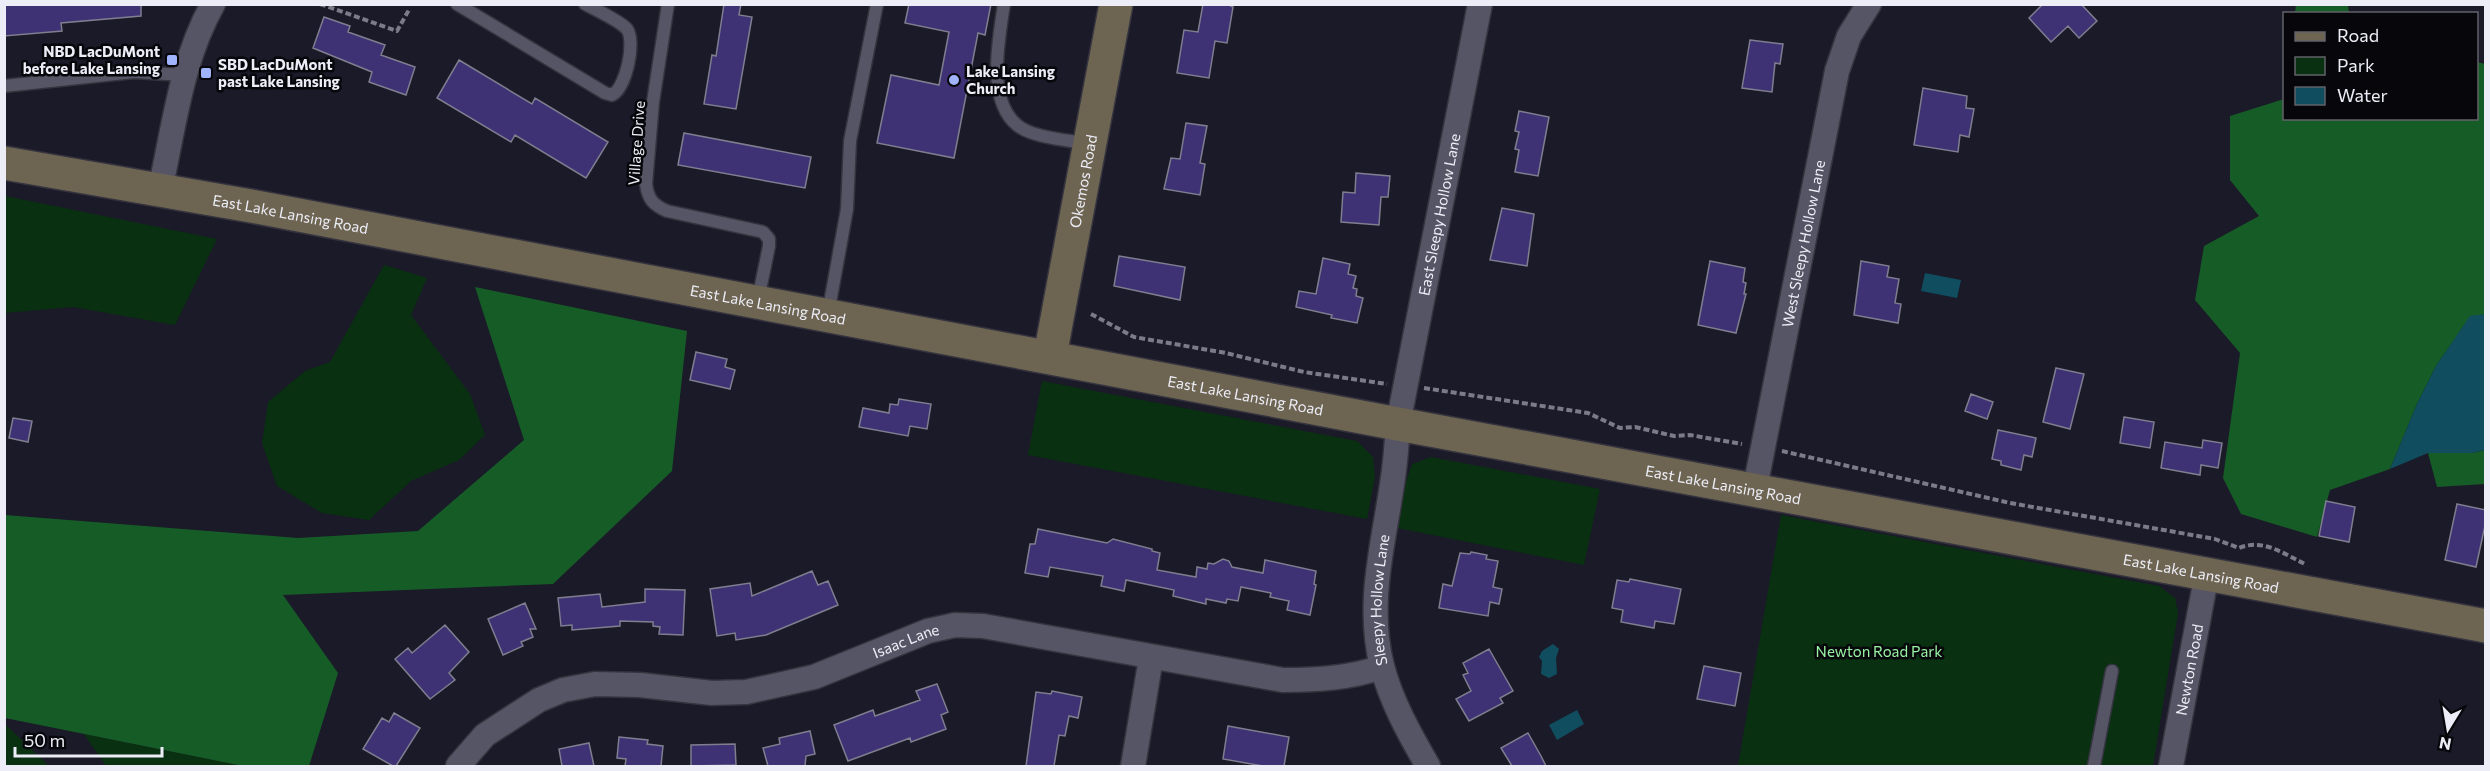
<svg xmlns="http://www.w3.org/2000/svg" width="2490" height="771" font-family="Commissioner,sans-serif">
<rect width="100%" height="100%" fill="#1b1a28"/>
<path fill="#093011" d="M 5,196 L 217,239 L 175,325 L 73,307 L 5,313 Z
M 384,265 L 427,278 L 411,315 L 470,394 L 485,435 L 459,460 L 411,481 L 369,520 L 322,513 L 277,486 L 262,443 L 268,402 L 305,371 L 330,362 Z
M 1042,381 L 1357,441 L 1373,457 L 1375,477 L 1367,519 L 1028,455 Z
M 1431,457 L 1600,489 L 1584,565 L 1397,528 L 1406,481 L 1412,464 Z
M 1781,515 L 2159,586 L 2175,598 L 2178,613 L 2153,766 L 1738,766 Z
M 4,724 L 5,724 L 49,766 L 5,766 Z
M 84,734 L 243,766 L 106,766 Z"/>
<path fill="#165c26" d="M 2296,4 L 2348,5 L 2349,13 L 2295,13 Z
M 2477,62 L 2485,64 L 2485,314 L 2470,317 L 2436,366 L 2417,404 L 2390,469 L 2330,490 L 2317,537 L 2241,514 L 2223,478 L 2240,353 L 2195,300 L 2204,246 L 2259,216 L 2230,180 L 2230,116 L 2284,99 L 2284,118 L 2476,118 Z
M 475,287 L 687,331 L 672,471 L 553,584 L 283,595 L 338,673 L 309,766 L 243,766 L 5,718 L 5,515 L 298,538 L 418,531 L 524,440 Z
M 2485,450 L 2485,484 L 2437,487 L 2428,453 L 2472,453 Z"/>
<path fill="#0f4d5f" d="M 1925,273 L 1961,280 L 1957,298 L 1921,291 Z
M 2485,314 L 2485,450 L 2472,453 L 2428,453 L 2390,469 L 2417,404 L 2436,366 L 2470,316 Z
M 1553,644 L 1559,649 L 1556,658 L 1557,674 L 1549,678 L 1541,674 L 1542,661 L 1539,657 L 1542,651 Z
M 1577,710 L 1584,724 L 1557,740 L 1549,725 Z"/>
<path fill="#3e3275" stroke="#7e7e8f" stroke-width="1.5" d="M 4,4 L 141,4 L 141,16 L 61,23 L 62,31 L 4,36 Z
M 724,4 L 741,4 L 739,15 L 752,17 L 736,109 L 704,104 L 712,55 L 716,56 Z
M 909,4 L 991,4 L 985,35 L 978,33 L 954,158 L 877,143 L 891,75 L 939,85 L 949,32 L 905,23 Z
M 1203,4 L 1227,4 L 1233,7 L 1227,43 L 1215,41 L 1209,78 L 1177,73 L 1184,30 L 1198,32 Z
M 2043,4 L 2081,4 L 2097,21 L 2079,38 L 2068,26 L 2051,42 L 2029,18 Z
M 324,17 L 350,26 L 348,32 L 385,45 L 381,55 L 415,67 L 406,95 L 369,82 L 372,72 L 313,48 Z
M 1750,40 L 1783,44 L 1780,64 L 1775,63 L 1772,92 L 1742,88 Z
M 459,60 L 532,104 L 535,98 L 608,142 L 586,178 L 515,135 L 511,142 L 437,98 Z
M 1923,88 L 1967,96 L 1966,108 L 1974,109 L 1969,137 L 1960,135 L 1958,152 L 1914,145 Z
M 1519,111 L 1549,117 L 1538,176 L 1515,172 L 1519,150 L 1515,149 L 1519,132 L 1515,131 Z
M 1186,123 L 1207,126 L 1200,163 L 1205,164 L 1200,195 L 1164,189 L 1171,158 L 1180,159 Z
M 684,133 L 811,157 L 805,188 L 678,165 Z
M 1356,173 L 1390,176 L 1388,197 L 1381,197 L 1379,225 L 1341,222 L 1343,192 L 1355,193 Z
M 1502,208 L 1534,214 L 1527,266 L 1490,260 Z
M 1119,256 L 1185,267 L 1180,300 L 1114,286 Z
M 1323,258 L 1350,264 L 1348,274 L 1356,276 L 1353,288 L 1357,289 L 1356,296 L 1363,298 L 1357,323 L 1331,318 L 1332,315 L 1296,307 L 1299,291 L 1316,294 Z
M 1710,261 L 1745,268 L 1743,282 L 1746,283 L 1744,294 L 1746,294 L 1736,333 L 1698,325 Z
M 1861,261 L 1889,266 L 1887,277 L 1899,279 L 1895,303 L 1901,304 L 1898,323 L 1854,315 Z
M 696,352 L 727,359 L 725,367 L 735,370 L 730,389 L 690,380 Z
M 2056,368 L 2084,374 L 2070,429 L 2043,422 Z
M 1971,394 L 1993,402 L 1987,419 L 1965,411 Z
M 899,399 L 931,404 L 927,429 L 910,426 L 908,436 L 859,427 L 863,408 L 889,413 L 890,404 L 898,405 Z
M 2124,417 L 2154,422 L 2150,448 L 2120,443 Z
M 13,418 L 32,421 L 28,442 L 9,438 Z
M 1998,430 L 2036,438 L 2032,457 L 2024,455 L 2021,470 L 2001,465 L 2001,461 L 1992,459 Z
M 2203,440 L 2222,443 L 2218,468 L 2201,465 L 2200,475 L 2161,468 L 2165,442 L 2202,448 Z
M 2326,501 L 2355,507 L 2349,542 L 2319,536 Z
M 2457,504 L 2486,510 L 2486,521 L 2476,567 L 2445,560 Z
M 1038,529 L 1107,543 L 1113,539 L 1152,549 L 1152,551 L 1160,553 L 1157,570 L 1196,577 L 1197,567 L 1207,569 L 1208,563 L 1214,564 L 1223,559 L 1229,561 L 1232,567 L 1263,573 L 1265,560 L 1316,571 L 1314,584 L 1316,585 L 1310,615 L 1287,610 L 1289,601 L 1270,597 L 1271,593 L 1241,587 L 1238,601 L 1227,599 L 1226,603 L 1206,599 L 1206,604 L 1173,596 L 1174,590 L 1126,580 L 1124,591 L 1101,586 L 1103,576 L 1050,567 L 1048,577 L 1025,573 L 1030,544 L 1035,544 Z
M 1471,552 L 1487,555 L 1486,559 L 1498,561 L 1493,587 L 1502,589 L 1499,604 L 1490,602 L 1488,616 L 1439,608 L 1443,584 L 1452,586 L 1460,553 L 1470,554 Z
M 812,571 L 818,585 L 828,581 L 838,605 L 766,635 L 736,640 L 735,633 L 717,636 L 710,589 L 750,583 L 752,596 Z
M 1630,579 L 1681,589 L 1674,624 L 1655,621 L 1654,628 L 1621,622 L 1623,610 L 1612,608 L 1617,580 L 1629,582 Z
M 645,589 L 685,590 L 683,635 L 659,634 L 660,627 L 653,626 L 653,622 L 620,621 L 620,626 L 572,630 L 572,625 L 561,626 L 558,598 L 600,594 L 602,607 L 645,602 Z
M 525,603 L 536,629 L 530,629 L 533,637 L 521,642 L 523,646 L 503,655 L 488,619 Z
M 445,625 L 469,652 L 449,673 L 455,680 L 430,699 L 395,659 L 408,648 L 412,653 Z
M 1489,649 L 1513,691 L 1500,698 L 1503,703 L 1469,721 L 1456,699 L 1471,691 L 1463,675 L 1468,673 L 1463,663 Z
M 1704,666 L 1741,673 L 1735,706 L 1697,699 Z
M 937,684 L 948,712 L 941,715 L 946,729 L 911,742 L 910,738 L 848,761 L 834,725 L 873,710 L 875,716 L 920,700 L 916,691 Z
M 1052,691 L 1082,697 L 1078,718 L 1069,716 L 1065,736 L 1059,735 L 1054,766 L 1026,766 L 1036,692 L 1051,694 Z
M 394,713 L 420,728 L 396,766 L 393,766 L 363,749 L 382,718 L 389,722 Z
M 1228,726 L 1289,737 L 1284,766 L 1263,766 L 1223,759 Z
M 810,731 L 815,754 L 806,756 L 805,766 L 768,766 L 763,748 L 780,744 L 779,738 Z
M 1528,733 L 1541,756 L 1546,766 L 1512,766 L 1501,748 Z
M 619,737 L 648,740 L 647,744 L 663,746 L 661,766 L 625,766 L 626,759 L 617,758 Z
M 589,743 L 594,766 L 562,766 L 559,749 Z
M 735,744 L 736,765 L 691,766 L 691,745 Z"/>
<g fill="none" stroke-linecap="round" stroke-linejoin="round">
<g stroke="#34333e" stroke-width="15">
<path id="lane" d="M 457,4 L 605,93 L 612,95 C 626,88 636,42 627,29 C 620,21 596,10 585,4
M 668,4 L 653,102 L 646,184 C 648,199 653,205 667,211 L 763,232 L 769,239 L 769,246 L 758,300
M 1004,4 C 999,39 986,99 1017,125 C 1032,138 1069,140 1089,144
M 4,86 L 134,72 L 184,75
M 828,314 L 847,209 L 850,141 L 877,4
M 2094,766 L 2112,671"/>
</g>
<g stroke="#34333e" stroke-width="27">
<g id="street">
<path d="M 160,190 C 174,127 181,61 213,4"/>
<path id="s1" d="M 1755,488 L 1837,71 L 1849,36 L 1869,4"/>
<path id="s2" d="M 458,766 L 485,735 L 539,700 L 563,690 L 595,684 L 640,685 L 712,693 L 746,692 L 814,677 L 928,631 L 955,625 L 983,626 L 1283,680 C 1318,680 1350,678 1382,667"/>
<path d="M 1133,766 L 1151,658"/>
<path id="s3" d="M 1428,766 C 1410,735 1391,701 1382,666 C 1365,599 1386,536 1394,470 C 1396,455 1397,439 1398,424 L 1480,4"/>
<path id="s4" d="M 2171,766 L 2207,573"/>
</g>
</g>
<g stroke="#34333e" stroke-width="36">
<g id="secondary">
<path id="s5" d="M 4,163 L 251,206 L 1398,424 L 2486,626"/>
<path id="s6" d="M 1050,356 L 1116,4"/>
</g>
</g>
<path stroke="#7c7c88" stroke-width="4" stroke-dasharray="6 3" stroke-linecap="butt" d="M 320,4 L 397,31 L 410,8
M 1091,314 L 1134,337 L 1226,353 L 1304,372 L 1387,384
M 1424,388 L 1588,413 L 1620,428 L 1635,427 L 1674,436 L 1690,435 L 1742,444
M 1782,451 L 2010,503 L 2215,539 L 2239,548 C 2263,538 2284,554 2305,564"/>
<use href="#lane" stroke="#565565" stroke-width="12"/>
<use href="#street" stroke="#565565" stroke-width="24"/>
<use href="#secondary" stroke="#6d6552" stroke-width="33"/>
</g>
<g fill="#a0b3fd" stroke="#06060b" stroke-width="2">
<rect x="166" y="54" width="12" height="12" rx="3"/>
<rect x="200" y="67" width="12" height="12" rx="3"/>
<circle cx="954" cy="80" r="6"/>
</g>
<g text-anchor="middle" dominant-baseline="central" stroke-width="5" stroke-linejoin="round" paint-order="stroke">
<g font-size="15" font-weight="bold" fill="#ededf7" stroke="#06060b" text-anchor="start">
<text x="160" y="51" text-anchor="end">NBD LacDuMont<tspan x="160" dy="17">before Lake Lansing</tspan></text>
<text x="218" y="64">SBD LacDuMont<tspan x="218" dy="17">past Lake Lansing</tspan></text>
<text x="966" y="71">Lake Lansing<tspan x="966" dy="17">Church</tspan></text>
</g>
<g font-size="15" fill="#ededf7" stroke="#06060b">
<text transform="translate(636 143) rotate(-86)">Village Drive</text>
<text stroke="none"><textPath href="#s6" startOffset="178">Okemos Road</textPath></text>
<text stroke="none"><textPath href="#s5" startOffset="291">East Lake Lansing Road</textPath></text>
<text stroke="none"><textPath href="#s3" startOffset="568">East Sleepy Hollow Lane</textPath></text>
<text stroke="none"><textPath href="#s1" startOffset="249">West Sleepy Hollow Lane</textPath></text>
<text stroke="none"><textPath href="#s5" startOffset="777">East Lake Lansing Road</textPath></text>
<text stroke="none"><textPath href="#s5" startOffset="1263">East Lake Lansing Road</textPath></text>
<text stroke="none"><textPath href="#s5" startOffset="1749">East Lake Lansing Road</textPath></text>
<text stroke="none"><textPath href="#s5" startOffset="2235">East Lake Lansing Road</textPath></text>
<text stroke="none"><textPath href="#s3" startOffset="177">Sleepy Hollow Lane</textPath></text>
<text stroke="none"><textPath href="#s2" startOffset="484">Isaac Lane</textPath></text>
<text stroke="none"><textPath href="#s4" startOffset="98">Newton Road</textPath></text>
</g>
<g font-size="15" fill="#98f3a3" stroke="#06060b">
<text x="1879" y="651">Newton Road Park</text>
</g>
</g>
<rect width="2490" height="771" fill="none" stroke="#ededf7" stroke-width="12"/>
<rect x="2283" y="12" width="195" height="108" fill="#06060b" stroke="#626269" stroke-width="1.5"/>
<rect x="2295" y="32" width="30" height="9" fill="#6d6552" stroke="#626269" stroke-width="1.5"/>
<text x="2337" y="42" font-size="18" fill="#ededf7">Road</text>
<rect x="2295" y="57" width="30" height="18" fill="#093011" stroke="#626269" stroke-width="1.5"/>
<text x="2337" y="72" font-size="18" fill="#ededf7">Park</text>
<rect x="2295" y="87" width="30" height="18" fill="#0f4d5f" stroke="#626269" stroke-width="1.5"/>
<text x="2337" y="102" font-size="18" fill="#ededf7">Water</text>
<g transform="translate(2448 729) rotate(191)" stroke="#06060b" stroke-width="4.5" paint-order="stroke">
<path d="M0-4.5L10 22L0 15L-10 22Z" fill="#ededf7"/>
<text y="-9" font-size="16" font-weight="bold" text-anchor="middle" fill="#ededf7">N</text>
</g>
<path d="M15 747v9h147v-9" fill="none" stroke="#ededf7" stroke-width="3"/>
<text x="24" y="747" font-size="18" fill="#ededf7" stroke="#06060b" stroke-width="4.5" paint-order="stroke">50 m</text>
</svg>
